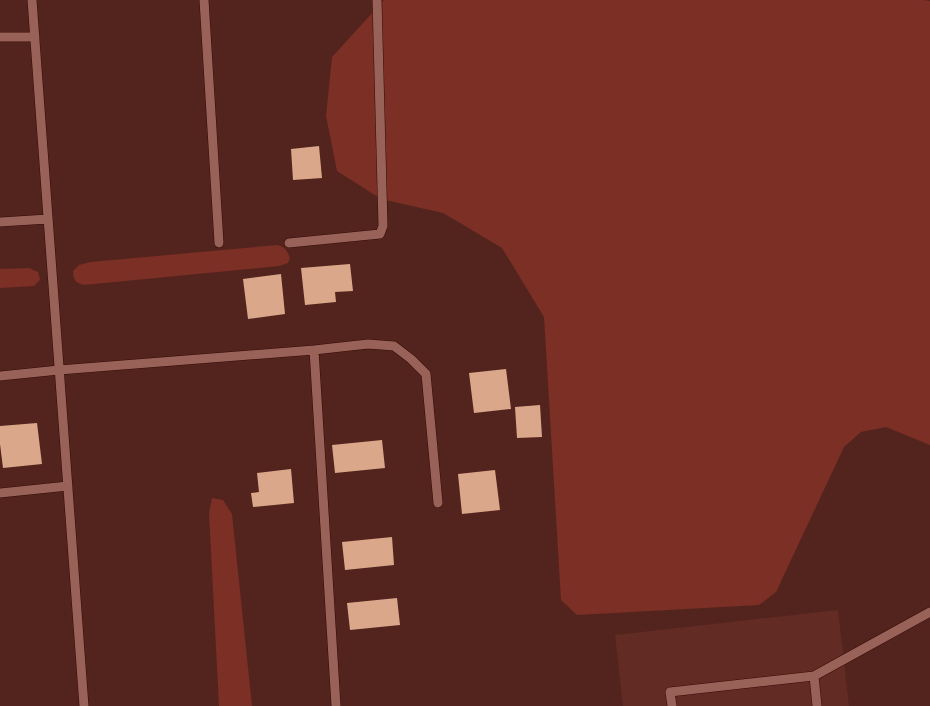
<svg xmlns="http://www.w3.org/2000/svg" width="930" height="706" font-family="Arial,sans-serif">
<rect width="100%" height="100%" fill="#53241d"/>
<path fill="#622b23" d="M 838,610 L 849,706 L 623,706 L 615,635 Z"/>
<path fill="#7b2f25" d="M 384,0 L 923,0 L 930,1 L 930,445 L 886,427 L 861,432 L 844,447 L 776,592 L 759,605 L 577,615 L 561,600 L 544,317 L 502,248 L 443,213 L 381,199 L 337,171 L 326,116 L 332,57 Z
M 277,245 C 285,247 287,250 290,258 L 288,263 L 279,266 L 84,285 C 76,283 73,280 73,271 L 79,265 L 91,262 Z
M 29,268 L 38,272 L 40,280 L 34,286 L 0,288 L 0,269 Z
M 212,498 L 223,500 L 232,514 L 252,706 L 219,706 L 209,513 Z"/>
<path fill="#dba78b" d="M 319,146 L 322,178 L 293,180 L 291,149 Z
M 350,264 L 353,291 L 335,292 L 336,302 L 305,305 L 301,268 Z
M 281,274 L 285,314 L 248,319 L 243,279 Z
M 506,369 L 511,409 L 474,413 L 469,373 Z
M 540,405 L 542,437 L 517,438 L 515,407 Z
M 37,423 L 42,464 L 3,468 L 0,444 L 0,426 Z
M 382,440 L 385,468 L 335,473 L 332,445 Z
M 291,469 L 294,503 L 253,507 L 251,493 L 259,492 L 257,473 Z
M 495,470 L 500,510 L 462,514 L 458,474 Z
M 392,537 L 394,565 L 345,570 L 342,542 Z
M 397,598 L 400,625 L 350,630 L 347,603 Z"/>
<g fill="none" stroke-linecap="round" stroke-linejoin="round">
<g stroke="#360a05" stroke-width="10">
<path id="lane" d="M 32,0 L 84,706
M 204,0 L 219,243
M 0,37 L 35,37
M 0,222 L 48,219
M 289,243 L 380,234 L 383,226 L 377,0
M 314,350 L 336,706
M 0,376 L 59,370 L 314,350 L 368,344 L 394,346 L 411,359 L 426,374 L 438,503
M 0,493 L 68,486
M 814,676 L 930,612
M 672,706 L 670,692 L 814,676 L 817,706"/>
</g>
<use href="#lane" stroke="#986259" stroke-width="9"/>
</g>
</svg>
